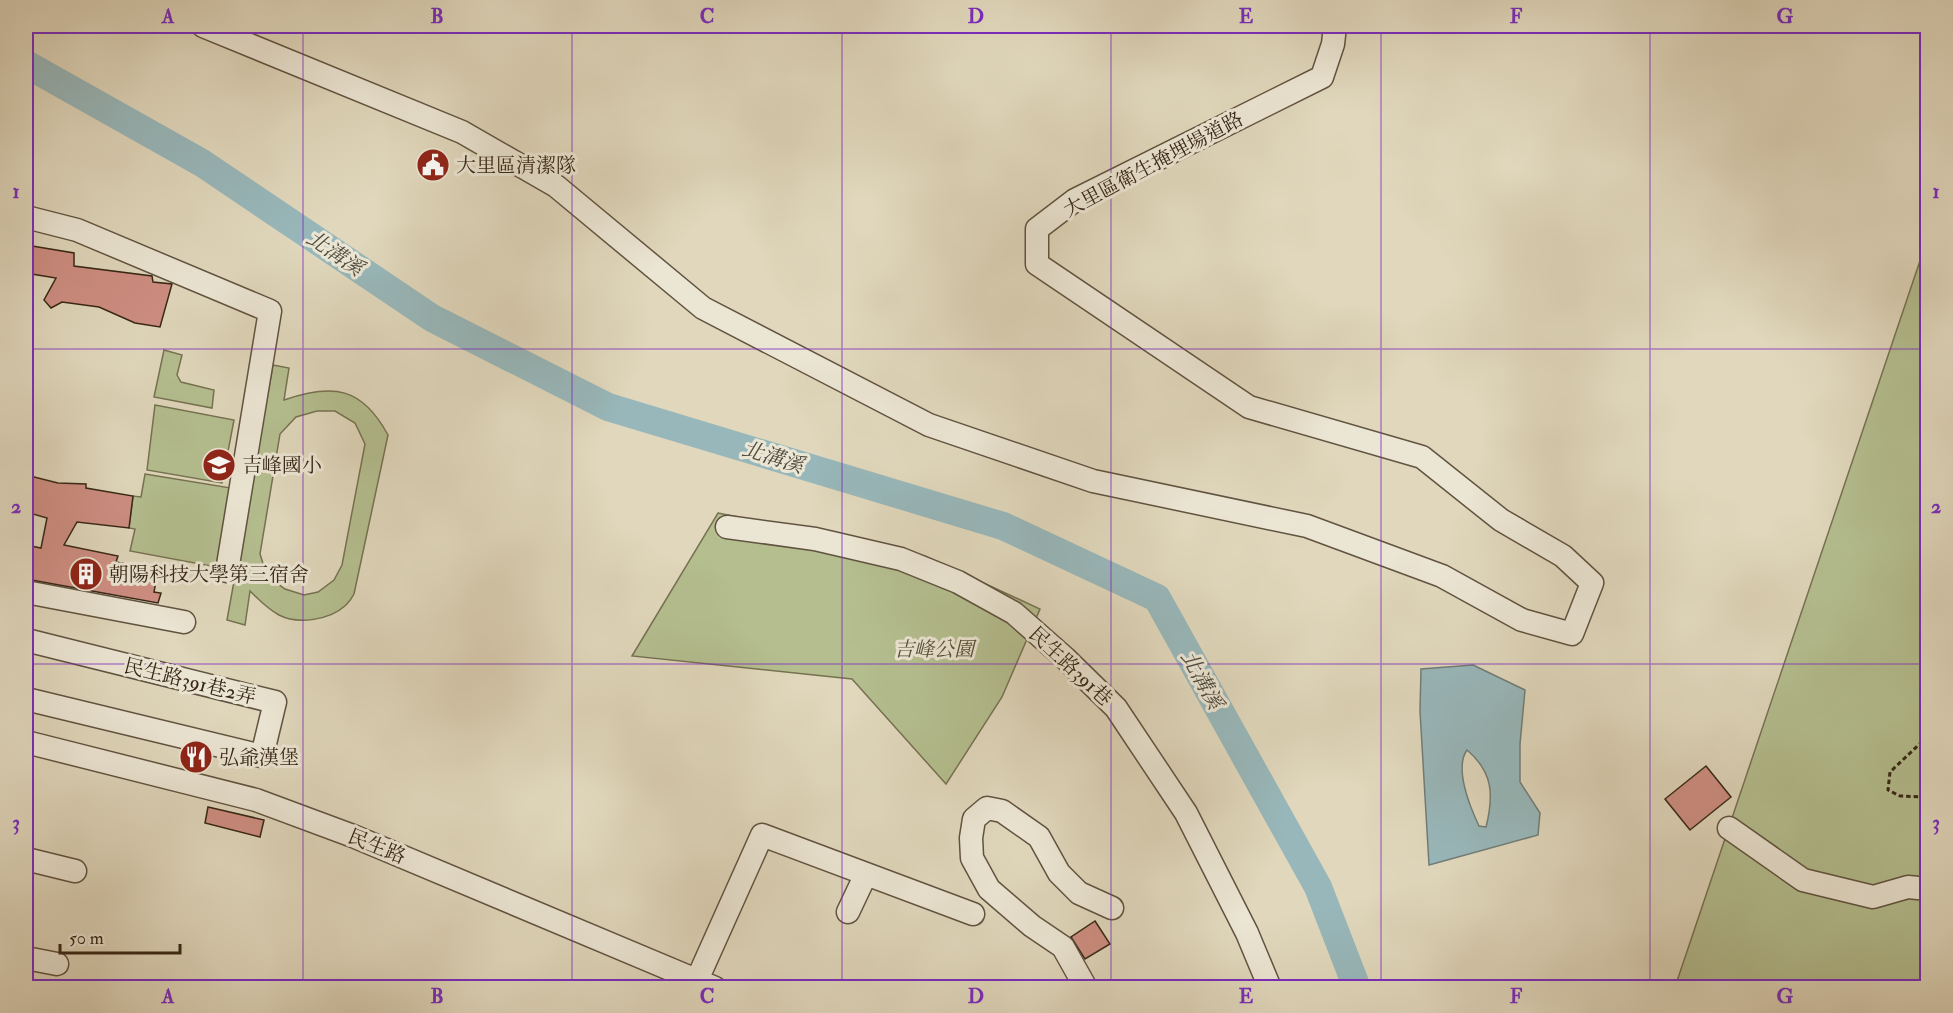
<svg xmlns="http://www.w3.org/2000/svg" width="1953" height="1013" viewBox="0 0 1953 1013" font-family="'IM FELL Double Pica','Noto Serif TC',serif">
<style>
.green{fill:#b4be8f;stroke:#767252;stroke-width:1.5;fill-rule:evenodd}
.water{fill:#98b7ba;stroke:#717d78;stroke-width:1.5;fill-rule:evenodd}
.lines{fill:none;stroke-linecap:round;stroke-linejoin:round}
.river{stroke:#98b7ba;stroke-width:28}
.building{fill:#ce8e82;stroke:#372716;stroke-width:1.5}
.minor-casing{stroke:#615340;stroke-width:25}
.path{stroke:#372716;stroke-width:3;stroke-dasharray:4.5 3;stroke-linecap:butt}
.minor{stroke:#ebe5d3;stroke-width:22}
.grid{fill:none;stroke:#7b2cbf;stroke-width:1.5;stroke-opacity:0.55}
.labels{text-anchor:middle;stroke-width:6;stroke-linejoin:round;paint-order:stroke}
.street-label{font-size:20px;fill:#372716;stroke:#ebe5d3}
.poi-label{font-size:20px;fill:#372716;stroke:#ebe5d3;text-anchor:start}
.park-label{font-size:20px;font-style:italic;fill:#564d34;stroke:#ebe5d3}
.water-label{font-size:21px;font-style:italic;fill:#4f4b3f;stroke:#ebe5d3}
.neatline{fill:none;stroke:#7b2cbf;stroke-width:2}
.grid-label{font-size:20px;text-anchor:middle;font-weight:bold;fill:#7b2cbf}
</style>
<rect width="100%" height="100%" fill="#e0d7bc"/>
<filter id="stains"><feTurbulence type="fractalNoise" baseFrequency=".00333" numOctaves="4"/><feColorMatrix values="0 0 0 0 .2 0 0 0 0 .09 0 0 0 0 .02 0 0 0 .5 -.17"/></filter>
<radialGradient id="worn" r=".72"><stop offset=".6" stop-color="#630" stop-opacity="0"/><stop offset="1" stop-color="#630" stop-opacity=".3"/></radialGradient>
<path class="green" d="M 1927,240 L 1927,987 L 1675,987 Z
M 164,350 L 182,355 L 177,375 L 181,382 L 214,390 L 212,408 L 154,397 Z
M 273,365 L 289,368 L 284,400 C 333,383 362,387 388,435 L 354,594 C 352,598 349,602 346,605 C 330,620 298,625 279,615 C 268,609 259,600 250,591 L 245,625 L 227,620 ZM 317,411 L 335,411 L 355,423 L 365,444 L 342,565 L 334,580 L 318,592 L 304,595 L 285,589 L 267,576 L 260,554 L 280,434 L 296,417 Z
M 155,405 L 234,420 L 222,483 L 147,470 Z
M 145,474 L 231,488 L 216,567 L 130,551 L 135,529 L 129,528 L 133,496 L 141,497 Z
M 718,513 L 925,556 L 1040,609 L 1002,697 L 946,784 L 852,679 L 632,656 Z"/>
<path class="water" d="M 1473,665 L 1525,690 L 1520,744 L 1520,782 L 1540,813 L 1538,835 L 1429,865 L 1420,711 L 1421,669 ZM 1467,750 C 1493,772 1494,795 1486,827 L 1479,826 C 1470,807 1454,768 1467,750 Z"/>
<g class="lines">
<path class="river" d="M 26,64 L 202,163 L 432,318 L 608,407 L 1003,526 L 1157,598 L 1318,887 L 1357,988"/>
</g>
<path class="building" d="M 26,245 L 74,253 L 74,266 L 152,276 L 153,282 L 172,284 L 160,327 L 135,323 L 99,307 L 62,302 L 51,308 L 44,300 L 56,278 L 26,273 Z
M 26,475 L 58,483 L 86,484 L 86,488 L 133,496 L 129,528 L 77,522 L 64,545 L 118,556 L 116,562 L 148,568 L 146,579 L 156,581 L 154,592 L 161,593 L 158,603 L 26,579 L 26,545 L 41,548 L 47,518 L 26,512 Z
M 1706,766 L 1731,797 L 1690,830 L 1665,799 Z
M 208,807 L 264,820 L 260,837 L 205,823 Z
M 1095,921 L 1110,944 L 1085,959 L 1071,937 Z"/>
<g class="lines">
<defs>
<path id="minor" d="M 203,26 L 462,132 L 556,186 L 703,308 L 929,425 L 1093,481 L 1307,526 L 1442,576 L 1522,620 L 1572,634 L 1592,583 L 1563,556 L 1501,520 L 1422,457 L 1249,407 L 1037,264 L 1037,229 L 1075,200 L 1322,77 L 1333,44 L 1335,26
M 26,217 L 77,230 L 270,311 L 227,571
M 727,527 L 815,539 L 901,559 L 958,582 L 1014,613 L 1065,658 L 1116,708 L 1186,813 L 1247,933 L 1270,988
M 26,592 L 184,622
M 26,640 L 275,702 L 262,756 L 26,699
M 26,742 L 256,800 L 353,836 L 715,988
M 1729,828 L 1803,880 L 1873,897 L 1908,887 L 1928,889
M 26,859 L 75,871
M 848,912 L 866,874
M 26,958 L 57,964
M 697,980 L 762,835 L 973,914
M 1086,988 L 1063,947 L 1032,926 L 989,889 L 972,858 L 971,838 L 974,819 L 987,808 L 1002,811 L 1039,837 L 1059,873 L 1079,893 L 1112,908"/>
</defs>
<use href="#minor" class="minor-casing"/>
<path class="path" d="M 1928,736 L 1890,772 L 1888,790 L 1900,796 L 1928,797"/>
<use href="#minor" class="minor"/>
</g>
<path class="grid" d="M 303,26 L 303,988M 572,26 L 572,988M 842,26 L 842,988M 1111,26 L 1111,988M 1381,26 L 1381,988M 1650,26 L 1650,988M 26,349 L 1928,349M 26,664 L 1928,664"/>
<defs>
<symbol id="civic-disc" viewBox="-11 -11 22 22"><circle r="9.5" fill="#8f2418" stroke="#ebe5d3"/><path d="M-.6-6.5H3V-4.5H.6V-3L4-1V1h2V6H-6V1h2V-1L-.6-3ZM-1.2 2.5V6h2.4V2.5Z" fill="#fff"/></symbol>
<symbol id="school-disc" viewBox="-11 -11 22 22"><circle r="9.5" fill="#8f2418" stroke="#ebe5d3"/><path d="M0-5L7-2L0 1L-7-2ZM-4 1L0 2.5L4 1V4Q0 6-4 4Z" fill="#fff"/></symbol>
<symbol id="building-disc" viewBox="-11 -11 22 22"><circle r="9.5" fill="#8f2418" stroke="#ebe5d3"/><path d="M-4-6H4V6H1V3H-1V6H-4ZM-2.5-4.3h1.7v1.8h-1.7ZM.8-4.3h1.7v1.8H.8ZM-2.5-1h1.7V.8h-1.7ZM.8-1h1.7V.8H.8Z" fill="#fff"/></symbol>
<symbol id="restaurant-disc" viewBox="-11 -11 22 22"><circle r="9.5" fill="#8f2418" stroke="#ebe5d3"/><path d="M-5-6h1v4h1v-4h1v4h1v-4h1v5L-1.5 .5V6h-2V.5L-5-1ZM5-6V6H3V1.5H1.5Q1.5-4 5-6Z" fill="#fff"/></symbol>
</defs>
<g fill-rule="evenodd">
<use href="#civic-disc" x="414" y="146" width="38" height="38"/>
<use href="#school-disc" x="200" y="446" width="38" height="38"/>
<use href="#building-disc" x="67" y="555" width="38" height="38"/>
<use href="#restaurant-disc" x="177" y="738" width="38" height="38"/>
</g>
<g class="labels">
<g class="street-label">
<text transform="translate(1153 164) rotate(-28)" y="7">大里區衛生掩埋場道路</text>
<text transform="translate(1071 666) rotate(43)" y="7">民生路391巷</text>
<text transform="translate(190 681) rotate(14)" y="7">民生路391巷2弄</text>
<text transform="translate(377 846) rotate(22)" y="7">民生路</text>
</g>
<g class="poi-label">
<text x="456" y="172">大里區清潔隊</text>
<text x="242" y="472">吉峰國小</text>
<text x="109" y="581">朝陽科技大學第三宿舍</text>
<text x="219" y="764">弘爺漢堡</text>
</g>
<g class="park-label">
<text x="934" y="656">吉峰公園</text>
</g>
<g class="water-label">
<text transform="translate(335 253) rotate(34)" y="7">北溝溪</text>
<text transform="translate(773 457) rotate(17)" y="7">北溝溪</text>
<text transform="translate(1202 680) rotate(61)" y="7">北溝溪</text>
</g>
</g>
<rect width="1953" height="1013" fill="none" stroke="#e0d7bc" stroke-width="66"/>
<path d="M60 944v9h120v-9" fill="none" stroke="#372716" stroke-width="3"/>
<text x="69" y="944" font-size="18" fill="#372716" stroke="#ebe5d3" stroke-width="4.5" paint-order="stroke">50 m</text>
<rect x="33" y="33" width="1887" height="947" class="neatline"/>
<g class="grid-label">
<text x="168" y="23">A</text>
<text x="437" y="23">B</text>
<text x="707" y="23">C</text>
<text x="976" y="23">D</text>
<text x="1246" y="23">E</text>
<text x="1516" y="23">F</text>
<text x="1785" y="23">G</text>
<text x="16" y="198">1</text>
<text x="1936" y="198">1</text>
<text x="16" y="513">2</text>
<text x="1936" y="513">2</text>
<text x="16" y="829">3</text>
<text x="1936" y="829">3</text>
<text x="168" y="1003">A</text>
<text x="437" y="1003">B</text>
<text x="707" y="1003">C</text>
<text x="976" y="1003">D</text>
<text x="1246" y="1003">E</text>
<text x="1516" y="1003">F</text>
<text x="1785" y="1003">G</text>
</g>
<rect width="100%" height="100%" filter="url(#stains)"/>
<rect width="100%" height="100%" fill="url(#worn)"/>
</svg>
